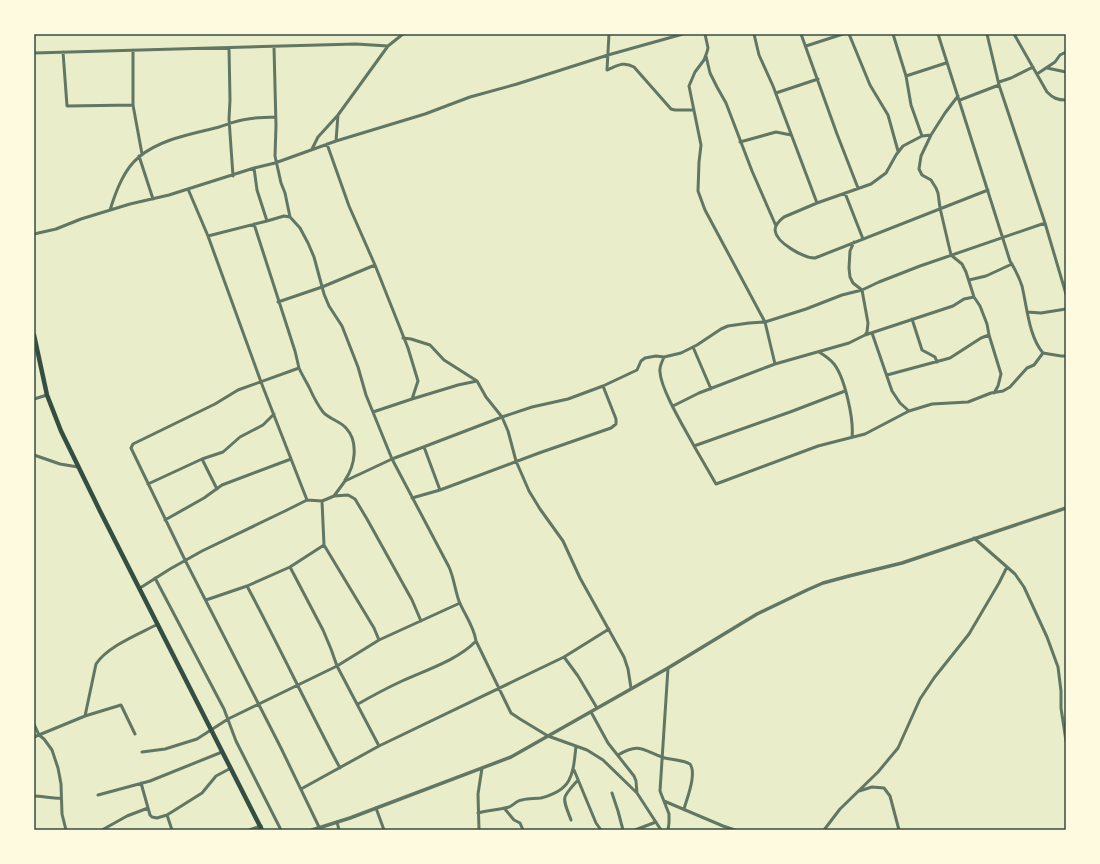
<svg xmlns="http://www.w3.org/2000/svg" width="1100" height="864" viewBox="0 0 1100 864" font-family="Montserrat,sans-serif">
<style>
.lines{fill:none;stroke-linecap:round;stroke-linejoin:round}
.minor{stroke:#617663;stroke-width:3}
.tertiary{stroke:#617663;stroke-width:3.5}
.primary{stroke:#344e41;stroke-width:4.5}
.neatline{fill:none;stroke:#344e41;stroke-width:1.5}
</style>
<rect width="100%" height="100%" fill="#e9edc9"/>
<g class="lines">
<path class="minor" d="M 609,34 L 607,70 C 617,66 623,61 634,67 L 671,109 L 675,110 L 693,110
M 705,34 L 708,48 L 707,52 L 704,60 L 695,72 L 689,86 L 701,145 L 699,162 L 698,191 L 705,210 L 765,322 L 775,364
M 754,34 L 759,55 L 773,86 L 817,203
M 801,34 L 837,134 L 858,188
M 849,34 L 870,85 L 888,115 L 898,151
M 893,34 L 906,76 L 946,63
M 938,34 L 1010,261 C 1015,269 1019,277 1022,286 C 1027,307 1029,337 1043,353 L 1061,356 L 1066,356
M 987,34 L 999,85 L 1045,223 L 1066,294
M 1014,34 L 1047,92 C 1053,98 1057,100 1066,100
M 806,46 L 843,34
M 274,47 L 276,126 L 275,156 L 281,183 L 285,193 L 290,217
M 229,48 L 230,100 L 229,119 L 233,176
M 133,50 L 133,105 L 142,154
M 63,52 L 67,106 L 133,105
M 34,53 L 356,44 L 388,46
M 706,56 L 710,73 L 717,87 L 726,103 L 752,171 L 776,226
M 1047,68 L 1066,72
M 1037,74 L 1055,62 L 1060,55 L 1066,52
M 906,76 L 911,105 L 922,136
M 999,82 L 1011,78 L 1033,67
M 776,93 L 818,79
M 958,96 L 945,113 L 931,135 L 921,156 L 919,169 L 922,175 L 931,180 L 936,188 L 938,193 L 940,208 L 951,255 L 962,264 L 966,272 L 974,297 L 980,306 L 987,324 L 989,335 L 1001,374 L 998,386 L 994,393
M 960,100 L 999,85
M 931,135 L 922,136 L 903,146 L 896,155 L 886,173 L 871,184 L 817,203 L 784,217 C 780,220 775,224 775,230 C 776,243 804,258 815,258 L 988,190
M 336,141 L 338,115
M 740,142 L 776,132 L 791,135
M 327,144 L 349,206 L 375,265 L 408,348 L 418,381 L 412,399 L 373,412
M 312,149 L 318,137 L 338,115 L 388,46 L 403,34
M 139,156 L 153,199
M 254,168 L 257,190 L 267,221 L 284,216 L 290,217 L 300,228 L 308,243 L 314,257 L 324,294 L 329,306 L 342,326 L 358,367 L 366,395 L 392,459 L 449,567 C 454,578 455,590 459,601 C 464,614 474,626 476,641 L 511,713 L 520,719 L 548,736 L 587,750 L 603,760 L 637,793
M 188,189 L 208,236
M 845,193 L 863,239
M 110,210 C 116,191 124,169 139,157 C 160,139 192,134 219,127 C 228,124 238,120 248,119 C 257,117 266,118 275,117
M 267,221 L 208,236 L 261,382 L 307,500
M 254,224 L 295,351 L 299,368 L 238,390 L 215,404 L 133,444 L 131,448 L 185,560 L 281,748 L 319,827
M 34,234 L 56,229 L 81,219 L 130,204 L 169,195 L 254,168 L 275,163 L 336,141 L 425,114 L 470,97 L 517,84 L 608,55 L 683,34
M 969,280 L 986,276 L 1012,264
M 278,302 L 322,287 L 375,265
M 1027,312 L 1041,313 L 1066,309
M 912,319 L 922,350 L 935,357 L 937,362
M 872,333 L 892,391 L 900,403 L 909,411
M 865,335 L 953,306 L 964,299 L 974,297
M 403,338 L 411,339 L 430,345 L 444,360 L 477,381
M 693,347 L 711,389
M 819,352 C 824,355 830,359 834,364 C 845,378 854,420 852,437
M 664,357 C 662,362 659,367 660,372 C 661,390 685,429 694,446
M 299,368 C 302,375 306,381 309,387 C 313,396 317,404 323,412 C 329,419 340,421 346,428 C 359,442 355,466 345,480
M 887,375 L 950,358 L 981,338 L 989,335
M 845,391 L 790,412 L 694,446 L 716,484 L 818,446 L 865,434 L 909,411 L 932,404 L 968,402 L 991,393 L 1003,391 L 1010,387 L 1027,368 L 1034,365 L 1043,353
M 34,399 L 47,395
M 412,399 L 458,385 L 477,381 L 486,397 L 502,417 L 508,431 L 516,461 L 529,491 L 540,509 L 563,541 L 580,578 L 624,657 L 628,669 L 631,688
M 673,406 L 699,393 L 775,364 L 849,343 L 865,335 L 867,332 L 868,323 L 862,290 L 853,283 L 850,277 L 849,268 L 850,251 L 854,242
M 424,447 L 440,490
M 34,455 L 60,464 L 78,467
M 202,459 L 217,489
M 148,484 L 202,459 L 223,452 L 240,437 L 263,425 L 274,414
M 334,496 L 348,495 L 355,499 L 367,519 L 412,600 L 421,621
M 412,498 L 440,490 L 539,453 L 611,428 L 616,424 L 616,419 L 603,386
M 165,520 L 204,498 L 222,485 L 291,459
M 974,538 L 1015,574 L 1024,587 L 1047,637 L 1058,667 L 1061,691 L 1061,708 L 1066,741
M 290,567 L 323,630 L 331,649 L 337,666 L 379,746 L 301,789
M 155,578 L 224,709 L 236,741 L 281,830
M 247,586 C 279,646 308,708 340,768
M 140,588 L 170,569 L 202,551 L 285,511 L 307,500 L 322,501 L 327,499 L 334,496 L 345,481 L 392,459 L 502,417 L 532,407 L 568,399 L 603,386 L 637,370 L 641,361 L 645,358 L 656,356 L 664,357 L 681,353 L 697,345 L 721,329 L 728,326 L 749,323 L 765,322 L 806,309 L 842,295 L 862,290 L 879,282 L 920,266 L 1045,223
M 206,600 L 247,586 L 290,567 L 324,545 L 322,501
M 379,640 L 460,603
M 564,657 L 578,676 L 597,708
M 668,668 L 660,791 L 669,814 L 669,823 L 668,830
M 358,704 C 372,696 387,688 402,681 C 426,670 458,660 476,641
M 591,712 L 608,743 L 634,776 L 636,781 L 637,793 L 661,830
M 85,716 L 121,705 L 135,734
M 34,724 L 39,735 L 44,739 L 52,750 L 58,768 L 61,784 L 62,814 L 66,830
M 34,737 L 85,716 L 96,664 C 108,646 139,634 158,624
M 379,746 L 564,657 L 609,629
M 142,752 L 165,749 L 197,739 L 228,719 L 337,666 L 379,640 L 374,628 L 324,545
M 618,755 C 641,741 644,752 665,758 C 674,760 683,760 690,764 C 697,774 687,798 684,809
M 574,770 L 596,823 L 601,830
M 141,783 L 150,815 L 152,817 L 157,818 L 167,815 L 202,793 L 216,776 L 231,768
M 859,791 L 872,787 L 884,788 L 890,796 L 899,830
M 612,793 L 618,811 L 623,830
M 98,795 L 150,781 L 222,752
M 34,796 C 43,796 51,799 61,798
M 664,801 L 723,826 L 735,830
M 376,808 L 384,830
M 504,808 L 514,820 L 520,823 L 523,830
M 478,813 C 488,810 499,810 509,807 C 514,805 517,800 522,800 C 529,798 535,799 541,798 C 573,790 573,774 576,746
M 167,815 L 172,830
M 571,820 C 562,796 561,799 578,780
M 337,822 L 339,830
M 102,830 L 127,816 L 148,808
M 479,830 L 478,794 L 482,768
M 635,830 L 656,822
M 824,830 L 840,809 L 878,772 L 898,748 L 920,699 L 934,678 L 969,634 L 999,583 L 1007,567"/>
<path class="tertiary" d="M 250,830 L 261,826
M 312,830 L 350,818 L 511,757 L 668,668 L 757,614 L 807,590 L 823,583 L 849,576 L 902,563 L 1066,508"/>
<path class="primary" d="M 34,335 L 47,395 L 61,431 L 100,511 L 262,830"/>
</g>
<rect width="1100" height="864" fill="none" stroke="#fefae0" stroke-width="70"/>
<rect x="35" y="35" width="1030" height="794" class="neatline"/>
</svg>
